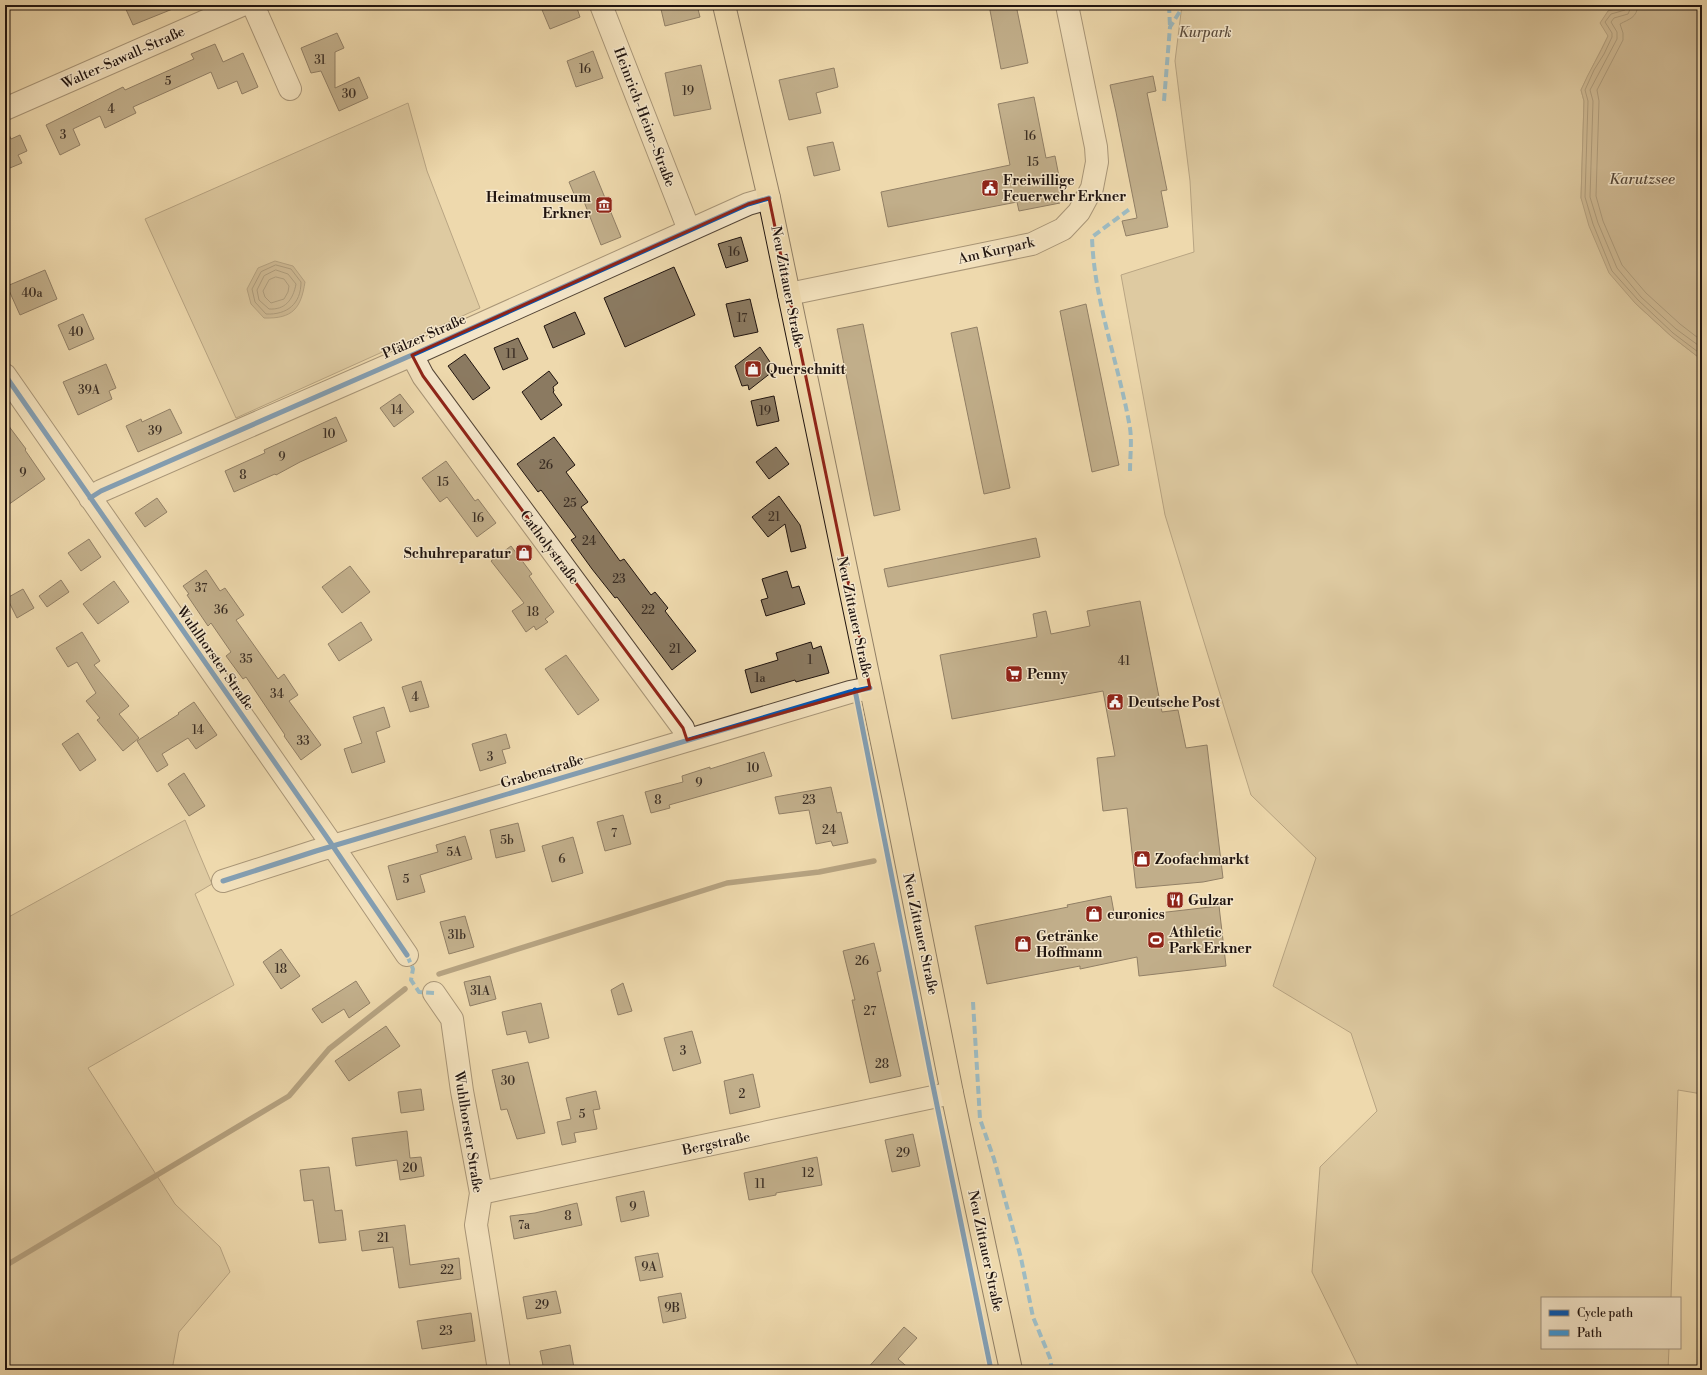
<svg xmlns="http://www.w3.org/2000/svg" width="1707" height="1375" viewBox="0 0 1707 1375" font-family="'Libre Bodoni',serif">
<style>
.green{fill:#cbb892;stroke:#766650}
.water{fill:#a89677;stroke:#72624d}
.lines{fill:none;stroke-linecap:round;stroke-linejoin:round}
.shore{stroke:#645543;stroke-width:1}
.stream{stroke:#72624d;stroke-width:5.5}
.building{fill:#8b7a61;stroke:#20140f}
.minor-casing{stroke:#544536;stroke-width:24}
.major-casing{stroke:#20140f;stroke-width:24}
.minor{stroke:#f4e6ca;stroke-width:22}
.major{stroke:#eed9ad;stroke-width:22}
.quiet{stroke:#3c9ade;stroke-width:4;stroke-dasharray:8 4;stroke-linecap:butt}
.cycleway-casing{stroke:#f4e6ca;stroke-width:8}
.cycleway{stroke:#0057b8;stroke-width:5}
.marked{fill:none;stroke:#8f2418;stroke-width:3;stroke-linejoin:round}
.labels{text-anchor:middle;stroke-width:3;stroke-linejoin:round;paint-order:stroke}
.number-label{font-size:12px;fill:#3b2e24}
.park-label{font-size:14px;font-style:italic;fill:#5c4d3d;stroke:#f4e6ca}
.street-label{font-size:14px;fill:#20140f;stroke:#f4e6ca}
.poi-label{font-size:14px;font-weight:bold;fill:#20140f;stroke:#f4e6ca;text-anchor:start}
.water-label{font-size:15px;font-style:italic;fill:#564839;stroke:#f4e6ca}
</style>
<rect width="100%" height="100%" fill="#eed9ad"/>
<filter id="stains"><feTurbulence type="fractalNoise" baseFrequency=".005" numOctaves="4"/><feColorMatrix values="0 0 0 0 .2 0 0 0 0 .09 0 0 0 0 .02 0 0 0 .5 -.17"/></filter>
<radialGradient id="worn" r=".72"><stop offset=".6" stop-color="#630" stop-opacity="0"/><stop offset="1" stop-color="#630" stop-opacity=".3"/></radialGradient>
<path class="green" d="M 1182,5 L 1629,5 L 1608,11 L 1608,36 L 1581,90 L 1584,101 L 1581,198 L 1635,303 L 1671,336 L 1702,360 L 1702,1094 L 1678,1090 L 1671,1298 L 1542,1298 L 1542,1348 L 1669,1348 L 1668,1370 L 1360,1370 L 1312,1272 L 1320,1167 L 1377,1111 L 1351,1033 L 1273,986 L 1316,858 L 1251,795 L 1165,515 L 1121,275 L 1194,252 L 1190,181 L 1175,61 Z
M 408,103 L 427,171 L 480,308 L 236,418 L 145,219 Z
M 185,820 L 212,884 L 195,894 L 234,985 L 88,1068 L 175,1204 L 220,1247 L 230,1272 L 179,1332 L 172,1370 L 5,1370 L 5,919 Z"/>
<path class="water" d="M 1629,5 L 1702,5 L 1702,360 L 1671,336 L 1635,303 L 1609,273 L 1589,226 L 1581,198 L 1584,101 L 1581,90 C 1589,71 1600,54 1608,36 L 1600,23 L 1608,11 Z
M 275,261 L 293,266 L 305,282 C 301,308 293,319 264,318 L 251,304 L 247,289 L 258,268 Z"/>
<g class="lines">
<path class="shore" d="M 1627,5 L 1625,10 L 1611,14 L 1605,22 L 1612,33 L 1612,37 L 1604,54 L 1594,70 L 1585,90 L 1588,101 L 1585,197 L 1593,224 L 1612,271 L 1638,300 L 1673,333 L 1702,355
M 1632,5 L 1628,14 L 1614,18 L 1611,22 L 1617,32 L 1617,39 L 1590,90 L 1593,101 L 1590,197 L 1598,223 L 1617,268 L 1641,297 L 1676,329 L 1702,348
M 1638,5 C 1637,18 1629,19 1620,24 L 1623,33 L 1623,40 L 1597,90 L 1599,101 L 1596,196 L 1603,221 L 1622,265 L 1646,293 L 1680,324 L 1702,341
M 276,265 L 291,269 L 301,282 C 301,304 287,315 266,314 L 255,302 L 252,289 L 261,272 Z
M 276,270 L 288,274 L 296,284 C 293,300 285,310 269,309 L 259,300 L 257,290 L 264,276 Z
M 276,277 L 284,279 L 289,286 L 288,292 L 284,299 L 271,303 L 265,297 L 263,291 L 269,280 Z"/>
<path class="stream" d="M 439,974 L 727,883 L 819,872 L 874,861
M 5,1266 L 289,1096 L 329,1049 L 405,989"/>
</g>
<path class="building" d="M 124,5 L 180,5 L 180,6 L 133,25 Z
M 540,5 L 576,5 L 580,17 L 550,29 Z
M 660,5 L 697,5 L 700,17 L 665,26 Z
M 989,5 L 1016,5 L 1028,63 L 1001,69 Z
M 337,33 L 344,48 L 335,52 L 335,88 L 359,77 L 368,98 L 339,111 L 321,71 L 311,73 L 301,48 Z
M 215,44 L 223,62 L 243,53 L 258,87 L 242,94 L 237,81 L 218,89 L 211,72 L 133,107 L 136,113 L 105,128 L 100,116 L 73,129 L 80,145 L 60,155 L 46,125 L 123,87 L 125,90 L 194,59 L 191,54 Z
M 593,51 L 603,78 L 576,87 L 567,61 Z
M 701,65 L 711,109 L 674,116 L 665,73 Z
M 834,68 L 838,87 L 816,93 L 821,113 L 789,120 L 779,80 Z
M 1153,76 L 1156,91 L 1147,93 L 1167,190 L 1161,191 L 1168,227 L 1126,236 L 1122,221 L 1137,218 L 1116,112 L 1110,85 Z
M 1034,97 L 1046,158 L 1055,156 L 1063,197 L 1058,197 L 1060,203 L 1019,211 L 1017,202 L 888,227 L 881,192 L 1010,165 L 998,104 Z
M 5,126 L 11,139 L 20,135 L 27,151 L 18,155 L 22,163 L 5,170 Z
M 833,142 L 840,170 L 814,176 L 807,147 Z
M 594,171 L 621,237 L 601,245 L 583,199 L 577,201 L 569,182 Z
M 741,237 L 748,261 L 726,268 L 718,244 Z
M 674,267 L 695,315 L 625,347 L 604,298 Z
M 45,270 L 57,299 L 20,315 L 7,286 Z
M 750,299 L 758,332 L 734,337 L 726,304 Z
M 1086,304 L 1119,465 L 1092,472 L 1060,311 Z
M 575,312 L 585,334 L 553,348 L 544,326 Z
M 83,314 L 94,339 L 69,350 L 58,325 Z
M 863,324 L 900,510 L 874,516 L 837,329 Z
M 977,327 L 1010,488 L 984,494 L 951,333 Z
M 518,338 L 528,359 L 503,370 L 494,348 Z
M 760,347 L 770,362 L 769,368 L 772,372 L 749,390 L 748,385 L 742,386 L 735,366 Z
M 465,354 L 490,388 L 473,400 L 448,366 Z
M 106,364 L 116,388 L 109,391 L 112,399 L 78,415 L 63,382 Z
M 549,371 L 558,383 L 553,387 L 554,391 L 553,392 L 562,405 L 541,420 L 522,392 Z
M 400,394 L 414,412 L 394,427 L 380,408 Z
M 774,396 L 779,421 L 757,426 L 751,401 Z
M 170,409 L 182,433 L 138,452 L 126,426 L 141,419 L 142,422 Z
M 336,417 L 347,441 L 300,462 L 276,475 L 275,474 L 234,492 L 225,471 L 265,453 L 264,450 Z
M 5,421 L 26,449 L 25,450 L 45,479 L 5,507 Z
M 554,437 L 575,465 L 566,472 L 588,502 L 581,507 L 620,561 L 624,559 L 651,595 L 655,592 L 668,608 L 665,611 L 696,651 L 672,670 L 617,597 L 615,598 L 592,569 L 571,540 L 576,537 L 541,490 L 538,492 L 517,464 Z
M 776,447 L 789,464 L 769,479 L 756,462 Z
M 446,461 L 475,501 L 478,499 L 496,523 L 477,537 L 447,497 L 440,502 L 422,478 Z
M 779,496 L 800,525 L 806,548 L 791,552 L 785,524 L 768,537 L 752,517 Z
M 157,498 L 167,512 L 145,527 L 135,513 Z
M 1036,538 L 1040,557 L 888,587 L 884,569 Z
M 89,539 L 101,557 L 81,571 L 68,553 Z
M 511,546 L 532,574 L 529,576 L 554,612 L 545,619 L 548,622 L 536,630 L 534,626 L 526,632 L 512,611 L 524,603 L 491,561 Z
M 350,566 L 370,592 L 342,613 L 322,587 Z
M 206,570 L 220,591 L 225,588 L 244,615 L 236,620 L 278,679 L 284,674 L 298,695 L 289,701 L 321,745 L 301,760 L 284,736 L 285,735 L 246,677 L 243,679 L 226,656 L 231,652 L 211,623 L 208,626 L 187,595 L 189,594 L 183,586 Z
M 787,571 L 792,588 L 799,586 L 805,604 L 766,616 L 761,600 L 768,598 L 762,579 Z
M 61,580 L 69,592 L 47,607 L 39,596 Z
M 114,581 L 129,602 L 98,624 L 83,604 Z
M 23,589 L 34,608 L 17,618 L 7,598 Z
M 1140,601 L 1162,712 L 1178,710 L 1186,748 L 1207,745 L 1223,878 L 1203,882 L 1136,888 L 1127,808 L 1103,811 L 1097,758 L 1115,756 L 1103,691 L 952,719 L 940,655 L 1037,637 L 1033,614 L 1046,611 L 1051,634 L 1090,626 L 1087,611 Z
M 361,622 L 372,640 L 339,661 L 328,644 Z
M 82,632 L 100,661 L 94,665 L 129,706 L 119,714 L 139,738 L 123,751 L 97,720 L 100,718 L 86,701 L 96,693 L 77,662 L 68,667 L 56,648 Z
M 811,642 L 813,649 L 821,646 L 829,673 L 796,682 L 795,680 L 751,693 L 745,670 L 778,660 L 776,653 Z
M 566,655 L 599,700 L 578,715 L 545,669 Z
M 421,681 L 429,707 L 410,712 L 402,687 Z
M 194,702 L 217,735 L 196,749 L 188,738 L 162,754 L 168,765 L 157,772 L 137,741 L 179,714 L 178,713 Z
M 384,707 L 390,727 L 376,732 L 385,762 L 352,773 L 344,749 L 362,743 L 353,717 Z
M 78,733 L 96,760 L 80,771 L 62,744 Z
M 506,734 L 510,748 L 502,750 L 506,763 L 480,771 L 472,744 Z
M 764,752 L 772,776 L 669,805 L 670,808 L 651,813 L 645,792 L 683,782 L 682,776 L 710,767 L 710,769 Z
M 184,773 L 205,806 L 189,816 L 168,784 Z
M 831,787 L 837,813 L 841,812 L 848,843 L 833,846 L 831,841 L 816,844 L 809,810 L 779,814 L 775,797 Z
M 623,815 L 631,844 L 605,851 L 597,822 Z
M 518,823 L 525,851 L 496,858 L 490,830 Z
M 465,836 L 472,859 L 420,875 L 425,892 L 397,900 L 388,866 L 438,852 L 436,845 Z
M 573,837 L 583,873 L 552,882 L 542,846 Z
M 1111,896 L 1115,918 L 1219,906 L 1226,966 L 1139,976 L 1137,957 L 1080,969 L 1080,966 L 987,984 L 975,926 L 1068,907 L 1067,905 Z
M 465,916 L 474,947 L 449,954 L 440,922 Z
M 874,943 L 881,971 L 877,972 L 901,1076 L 870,1083 L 852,1000 L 855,1000 L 843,951 Z
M 281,949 L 300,976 L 281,989 L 263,962 Z
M 490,976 L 496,999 L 470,1006 L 464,982 Z
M 356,981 L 370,1003 L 349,1018 L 344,1009 L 322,1023 L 312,1009 Z
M 623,983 L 632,1011 L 618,1015 L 611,990 Z
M 541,1003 L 549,1038 L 529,1043 L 526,1031 L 507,1035 L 502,1012 Z
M 386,1026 L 400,1046 L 349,1081 L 335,1061 Z
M 692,1031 L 701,1063 L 673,1071 L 664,1038 Z
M 528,1062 L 545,1133 L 517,1139 L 507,1109 L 501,1110 L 492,1070 Z
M 753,1074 L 760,1107 L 730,1114 L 724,1081 Z
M 421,1089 L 424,1110 L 401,1113 L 398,1092 Z
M 596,1091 L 600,1109 L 593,1110 L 597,1129 L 574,1133 L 576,1142 L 562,1145 L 557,1122 L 571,1119 L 566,1098 Z
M 407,1131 L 410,1158 L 421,1157 L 424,1176 L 400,1180 L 397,1160 L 356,1166 L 352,1138 Z
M 913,1134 L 920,1166 L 892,1172 L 885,1140 Z
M 817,1157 L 822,1185 L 776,1193 L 776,1195 L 749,1200 L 744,1173 Z
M 329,1167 L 335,1211 L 342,1210 L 346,1240 L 319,1243 L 313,1200 L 304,1201 L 300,1170 Z
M 644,1191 L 649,1216 L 621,1222 L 616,1197 Z
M 577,1203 L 582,1225 L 514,1239 L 510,1216 L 535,1213 Z
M 405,1225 L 410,1265 L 459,1258 L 461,1279 L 399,1288 L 393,1247 L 362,1251 L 359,1231 Z
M 658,1253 L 663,1277 L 640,1281 L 635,1257 Z
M 556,1291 L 561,1313 L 527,1319 L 523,1297 Z
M 681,1293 L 686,1318 L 663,1323 L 658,1297 Z
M 471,1313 L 475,1341 L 422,1349 L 417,1321 Z
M 904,1327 L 917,1338 L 898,1359 L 911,1370 L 866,1370 Z
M 570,1345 L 574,1368 L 565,1370 L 544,1370 L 540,1351 Z"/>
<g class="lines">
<defs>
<path id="minor" d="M 253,5 L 290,89
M 601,5 L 689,230
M 5,109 L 242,5
M 789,294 L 1032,244 L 1063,229 L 1079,212 L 1092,188 L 1097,162 L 1096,147 L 1067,5
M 412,355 L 423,376 L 683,728 L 687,740
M 5,375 L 326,836 L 407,955
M 90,498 L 101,491 L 412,355 L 748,204 L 769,198
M 223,881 L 316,851 L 850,692 L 870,688
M 434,993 L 452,1019 L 462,1091 L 481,1193 L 476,1225 L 499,1370
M 481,1193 L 952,1093"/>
<path id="major" d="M 724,5 L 769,198 L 894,800 L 952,1093 L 1011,1370"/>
</defs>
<use href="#minor" class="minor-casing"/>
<use href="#major" class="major-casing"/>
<use href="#minor" class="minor"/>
<use href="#major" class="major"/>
<path class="quiet" d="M 1169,5 L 1170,27
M 1164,101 L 1170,27 L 1184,5
M 1130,471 C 1130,457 1132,442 1130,428 C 1119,364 1094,302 1092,237 L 1131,208
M 407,955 L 413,969 L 411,980 L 419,992 L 434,993
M 973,1002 L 980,1119 L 994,1159 L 1021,1258 L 1033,1317 L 1050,1358 L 1052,1370"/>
<defs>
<path id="cycleway" d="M 5,375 L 326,836 L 407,955
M 90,498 L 101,491 L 412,355 L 748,204 L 769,198
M 855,690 L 930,1071 L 991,1370
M 223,881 L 316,851 L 850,692 L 870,688"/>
</defs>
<use href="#cycleway" class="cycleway-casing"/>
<use href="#cycleway" class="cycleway"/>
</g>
<path d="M0 0H1707V1375H0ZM 769,198 L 870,688 L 687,740 L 683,728 L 423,376 L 412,355 L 748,204 Z" fill="#eed9ad" fill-opacity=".55" fill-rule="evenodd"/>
<path class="marked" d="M 769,198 L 870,688 L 687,740 L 683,728 L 423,376 L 412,355 L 748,204 Z"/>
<defs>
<symbol id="civic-square" viewBox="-11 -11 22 22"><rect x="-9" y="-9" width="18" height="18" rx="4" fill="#8f2418" stroke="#f4e6ca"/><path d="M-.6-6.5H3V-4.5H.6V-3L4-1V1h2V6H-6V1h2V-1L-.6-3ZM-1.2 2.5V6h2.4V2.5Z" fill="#fff"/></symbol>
<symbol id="museum-square" viewBox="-11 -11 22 22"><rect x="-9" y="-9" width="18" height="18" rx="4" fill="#8f2418" stroke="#f4e6ca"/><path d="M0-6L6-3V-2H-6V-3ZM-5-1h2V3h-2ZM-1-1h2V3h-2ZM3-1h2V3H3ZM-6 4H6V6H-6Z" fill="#fff"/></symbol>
<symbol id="shop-square" viewBox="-11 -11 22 22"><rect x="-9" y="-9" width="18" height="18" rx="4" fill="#8f2418" stroke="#f4e6ca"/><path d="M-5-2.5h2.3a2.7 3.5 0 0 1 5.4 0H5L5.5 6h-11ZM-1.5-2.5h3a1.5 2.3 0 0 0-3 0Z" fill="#fff"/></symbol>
<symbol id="supermarket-square" viewBox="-11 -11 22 22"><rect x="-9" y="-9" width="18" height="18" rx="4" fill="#8f2418" stroke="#f4e6ca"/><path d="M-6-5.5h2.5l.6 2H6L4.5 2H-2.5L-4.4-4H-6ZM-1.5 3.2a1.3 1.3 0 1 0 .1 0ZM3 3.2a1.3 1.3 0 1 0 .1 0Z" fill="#fff"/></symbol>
<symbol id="restaurant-square" viewBox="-11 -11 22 22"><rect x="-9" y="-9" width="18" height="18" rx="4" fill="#8f2418" stroke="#f4e6ca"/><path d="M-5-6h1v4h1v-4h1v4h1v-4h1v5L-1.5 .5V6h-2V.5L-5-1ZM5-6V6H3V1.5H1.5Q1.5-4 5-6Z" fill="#fff"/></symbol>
<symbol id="stadium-square" viewBox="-11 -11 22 22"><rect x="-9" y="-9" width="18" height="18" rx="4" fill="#8f2418" stroke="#f4e6ca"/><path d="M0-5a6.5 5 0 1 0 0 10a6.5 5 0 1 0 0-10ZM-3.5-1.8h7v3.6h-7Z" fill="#fff"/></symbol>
</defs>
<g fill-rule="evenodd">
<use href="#civic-square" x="980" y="178" width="20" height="20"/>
<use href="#museum-square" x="594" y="195" width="20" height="20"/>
<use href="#shop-square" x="743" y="359" width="20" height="20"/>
<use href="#shop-square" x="514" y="543" width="20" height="20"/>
<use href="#supermarket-square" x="1004" y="664" width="20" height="20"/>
<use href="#civic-square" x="1105" y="692" width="20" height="20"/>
<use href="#shop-square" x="1132" y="849" width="20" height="20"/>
<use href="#restaurant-square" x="1165" y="890" width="20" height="20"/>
<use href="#shop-square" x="1084" y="904" width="20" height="20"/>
<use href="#stadium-square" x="1146" y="930" width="20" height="20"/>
<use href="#shop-square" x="1013" y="934" width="20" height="20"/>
</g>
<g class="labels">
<g class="number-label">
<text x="320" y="64">31</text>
<text x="585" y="73">16</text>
<text x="168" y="85">5</text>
<text x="688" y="95">19</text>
<text x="349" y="98">30</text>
<text x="111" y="113">4</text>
<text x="63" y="139">3</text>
<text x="1030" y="140">16</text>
<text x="1033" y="166">15</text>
<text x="734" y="256">16</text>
<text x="32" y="297">40a</text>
<text x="742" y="322">17</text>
<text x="76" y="336">40</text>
<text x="511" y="358">11</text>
<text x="89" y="394">39A</text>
<text x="397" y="414">14</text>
<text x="765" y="415">19</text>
<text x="155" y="435">39</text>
<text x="329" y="438">10</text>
<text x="282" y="461">9</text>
<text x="546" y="469">26</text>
<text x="23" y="477">9</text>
<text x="243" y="479">8</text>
<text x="443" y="486">15</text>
<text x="570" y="507">25</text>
<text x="774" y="521">21</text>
<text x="478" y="522">16</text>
<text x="589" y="545">24</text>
<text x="619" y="583">23</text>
<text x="201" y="592">37</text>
<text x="221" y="614">36</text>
<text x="648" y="614">22</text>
<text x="533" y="616">18</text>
<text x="675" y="653">21</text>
<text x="246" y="663">35</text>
<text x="810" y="664">1</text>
<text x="1124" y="665">41</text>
<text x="760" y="682">1a</text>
<text x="277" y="698">34</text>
<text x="415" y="701">4</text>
<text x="198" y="734">14</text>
<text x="303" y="745">33</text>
<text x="490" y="761">3</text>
<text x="753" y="772">10</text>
<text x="699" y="787">9</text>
<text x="658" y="804">8</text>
<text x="809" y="804">23</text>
<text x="829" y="834">24</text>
<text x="614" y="837">7</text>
<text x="507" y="844">5b</text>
<text x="454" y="856">5A</text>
<text x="562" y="863">6</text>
<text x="406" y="883">5</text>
<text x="457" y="939">31b</text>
<text x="862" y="965">26</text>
<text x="281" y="973">18</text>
<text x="480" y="995">31A</text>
<text x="870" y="1015">27</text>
<text x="683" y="1055">3</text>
<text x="882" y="1068">28</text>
<text x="508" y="1085">30</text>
<text x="742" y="1098">2</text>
<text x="582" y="1118">5</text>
<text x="903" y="1157">29</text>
<text x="410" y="1172">20</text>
<text x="808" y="1177">12</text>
<text x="760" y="1188">11</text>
<text x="633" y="1211">9</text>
<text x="568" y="1220">8</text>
<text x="524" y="1229">7a</text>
<text x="383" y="1242">21</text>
<text x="649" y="1271">9A</text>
<text x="447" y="1274">22</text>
<text x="542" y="1309">29</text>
<text x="672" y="1312">9B</text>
<text x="446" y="1335">23</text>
</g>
<g class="park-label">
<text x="1205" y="37">Kurpark</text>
</g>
<g class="street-label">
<text transform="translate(123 57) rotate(-24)" y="5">Walter-Sawall-Straße</text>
<text transform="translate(645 117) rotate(69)" y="5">Heinrich-Heine-Straße</text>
<text transform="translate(996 250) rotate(-13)" y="5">Am Kurpark</text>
<text transform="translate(788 287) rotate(79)" y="5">Neu Zittauer Straße</text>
<text transform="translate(424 336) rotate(-24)" y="5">Pfälzer Straße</text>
<text transform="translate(550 547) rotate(53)" y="5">Catholystraße</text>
<text transform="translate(855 617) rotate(78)" y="5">Neu Zittauer Straße</text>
<text transform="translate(216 658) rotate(55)" y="5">Wuhlhorster Straße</text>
<text transform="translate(542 771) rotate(-17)" y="5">Grabenstraße</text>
<text transform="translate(921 934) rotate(78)" y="5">Neu Zittauer Straße</text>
<text transform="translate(469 1132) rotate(81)" y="5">Wuhlhorster Straße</text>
<text transform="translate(716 1143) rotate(-12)" y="5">Bergstraße</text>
<text transform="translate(986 1251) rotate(78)" y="5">Neu Zittauer Straße</text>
</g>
<g class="poi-label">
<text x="1003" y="185">Freiwillige<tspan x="1003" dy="16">Feuerwehr Erkner</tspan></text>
<text x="591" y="202" text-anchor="end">Heimatmuseum<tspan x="591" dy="16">Erkner</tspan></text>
<text x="766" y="374">Querschnitt</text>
<text x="511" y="558" text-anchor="end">Schuhreparatur</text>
<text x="1027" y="679">Penny</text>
<text x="1128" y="707">Deutsche Post</text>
<text x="1155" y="864">Zoofachmarkt</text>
<text x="1188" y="905">Gulzar</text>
<text x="1107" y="919">euronics</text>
<text x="1169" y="937">Athletic<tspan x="1169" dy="16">Park Erkner</tspan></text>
<text x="1036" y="941">Getränke<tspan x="1036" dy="16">Hoffmann</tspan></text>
</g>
<g class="water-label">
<text x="1642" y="184">Karutzsee</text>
</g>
</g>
<rect width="1707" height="1375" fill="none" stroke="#eed9ad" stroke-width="20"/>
<rect x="6" y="6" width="1695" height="1363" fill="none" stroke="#20140f" stroke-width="2"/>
<rect x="10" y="10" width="1687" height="1355" fill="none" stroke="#20140f"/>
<rect x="1541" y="1297" width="140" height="52" fill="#f4e6ca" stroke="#9f927f"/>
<rect x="1549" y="1310" width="20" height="6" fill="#0057b8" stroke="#9f927f"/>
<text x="1577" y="1317" font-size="12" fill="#20140f">Cycle path</text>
<rect x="1549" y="1330" width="20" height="6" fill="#3c9ade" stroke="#9f927f"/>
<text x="1577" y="1337" font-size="12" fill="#20140f">Path</text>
<rect width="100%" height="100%" filter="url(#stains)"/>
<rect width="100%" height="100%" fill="url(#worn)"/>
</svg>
